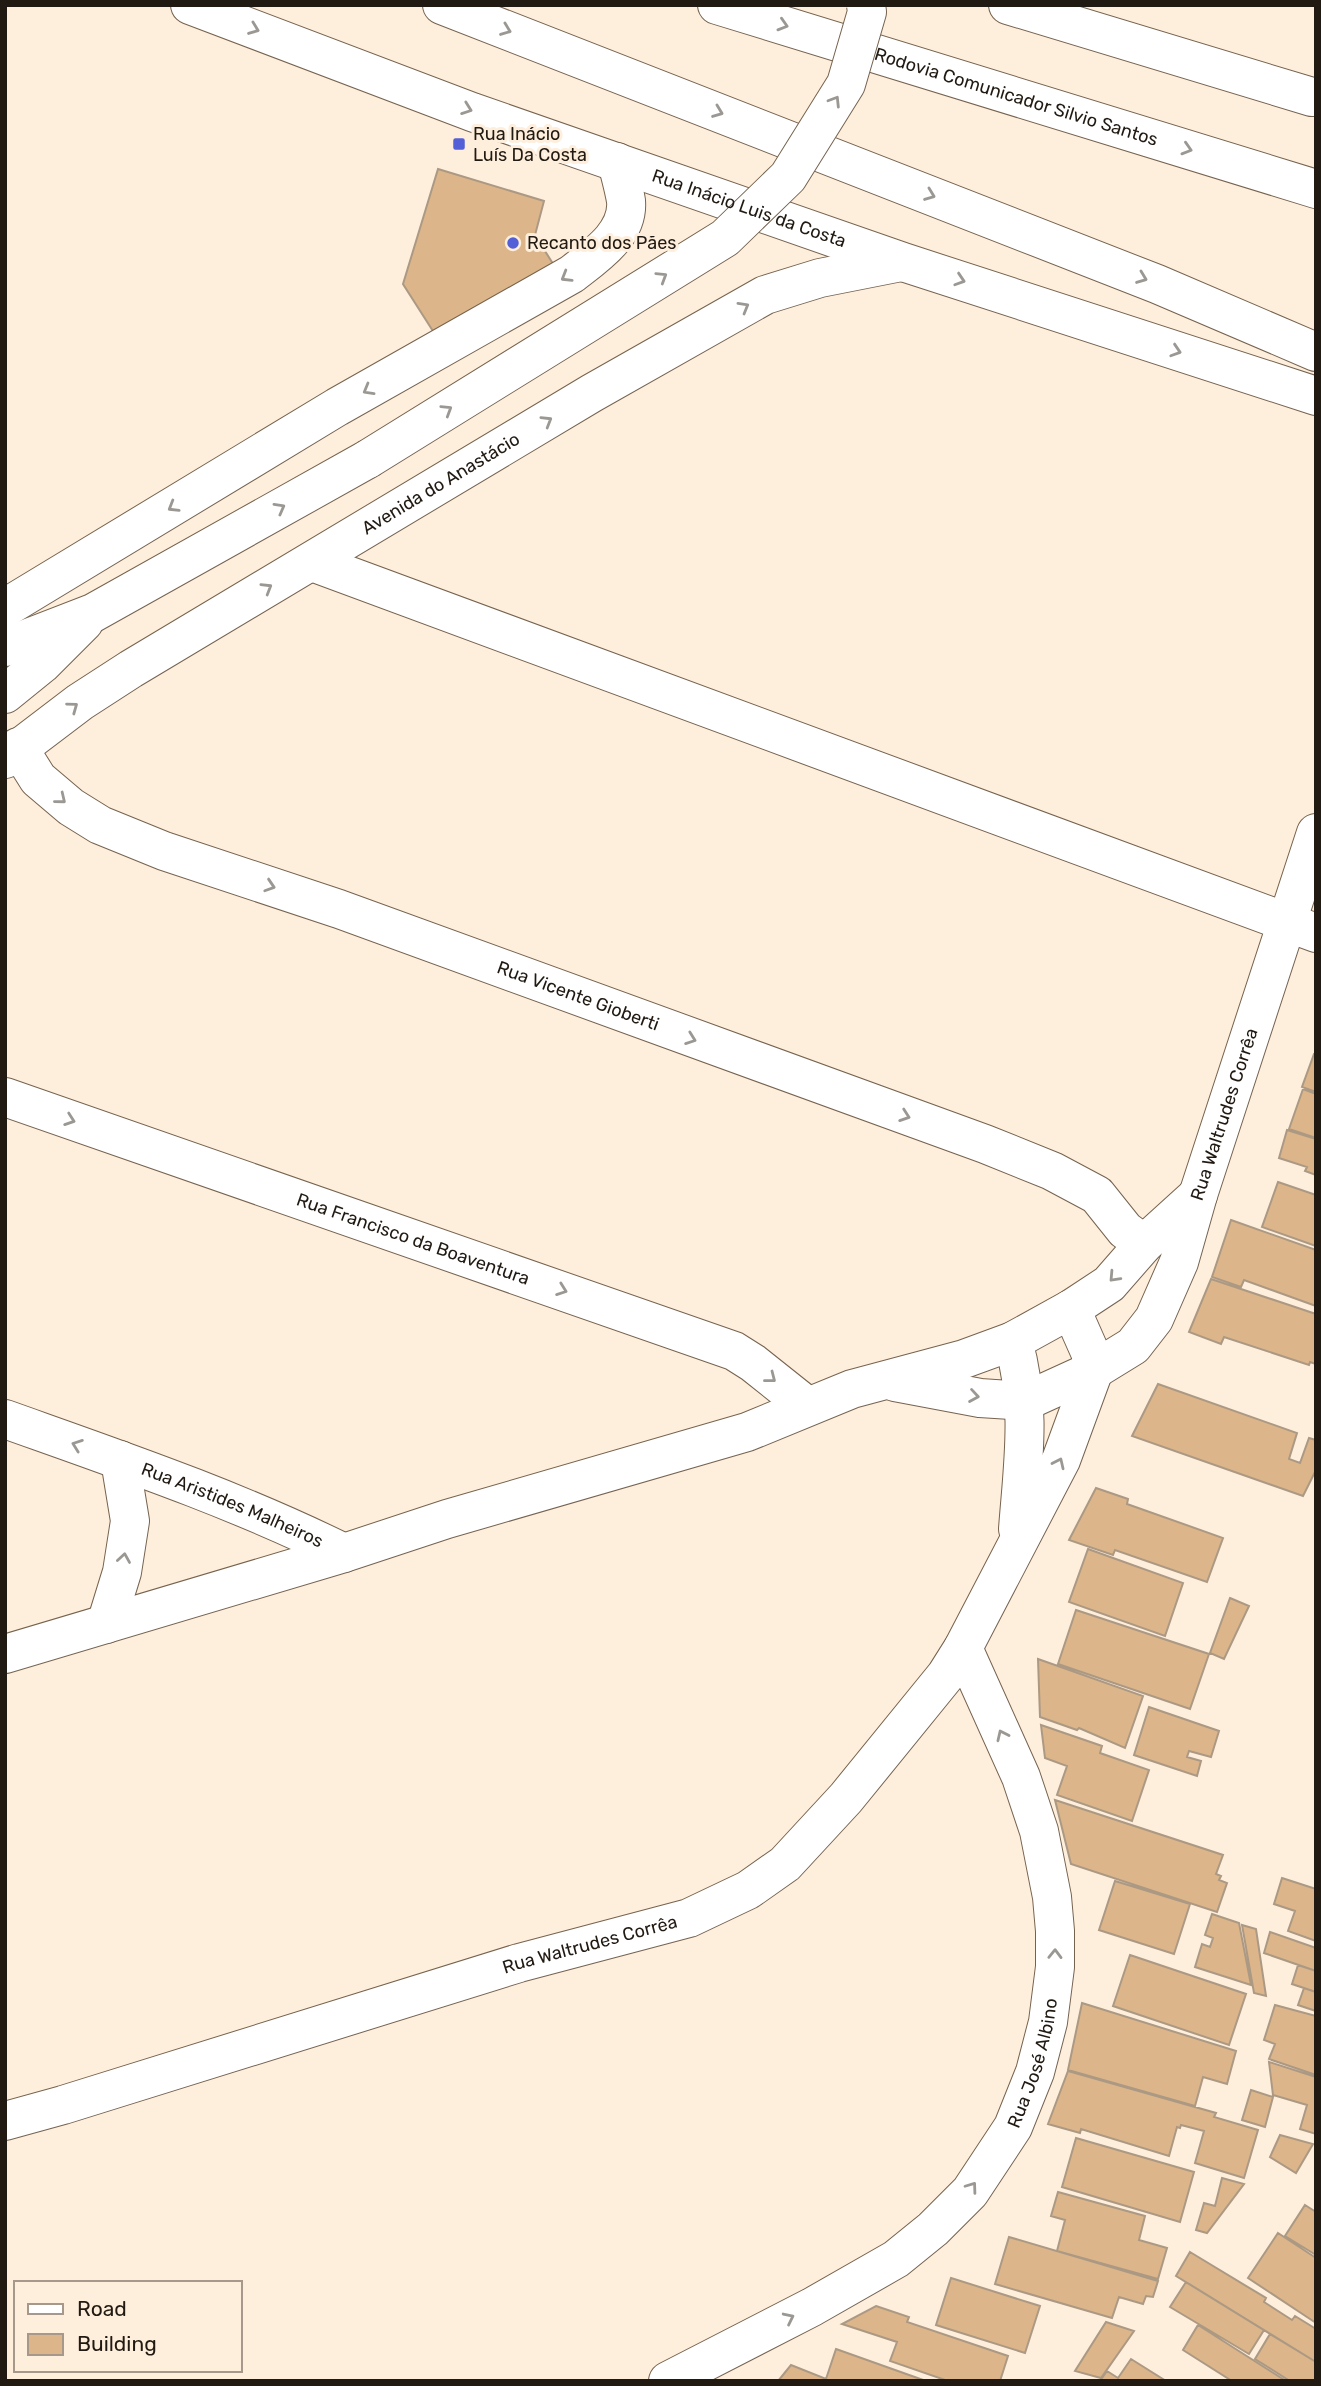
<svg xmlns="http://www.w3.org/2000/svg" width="1321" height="2386" viewBox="0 0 1321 2386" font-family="Rubik,sans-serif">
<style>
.building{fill:#dcb68a;stroke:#ac9984;stroke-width:2}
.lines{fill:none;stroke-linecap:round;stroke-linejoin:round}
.street-casing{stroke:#75634f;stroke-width:40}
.secondary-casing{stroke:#75634f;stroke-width:40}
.highway-casing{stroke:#75634f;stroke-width:40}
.street{stroke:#fff;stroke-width:38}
.secondary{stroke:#fff;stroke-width:38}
.highway{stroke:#fff;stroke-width:38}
.secondary-bridge-casing{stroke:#75634f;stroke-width:40;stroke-linecap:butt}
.secondary-bridge{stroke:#fff;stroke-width:38}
.oneway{stroke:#9b9894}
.poi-dot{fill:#535fd6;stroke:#feeedc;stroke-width:2.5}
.labels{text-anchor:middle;stroke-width:6;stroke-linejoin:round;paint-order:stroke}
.street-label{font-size:18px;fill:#211a12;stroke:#feeedc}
.poi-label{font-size:18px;fill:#211a12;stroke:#feeedc;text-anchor:start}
</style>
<rect width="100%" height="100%" fill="#feeedc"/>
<path class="building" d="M 438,169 L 544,201 L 535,235 L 555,267 L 438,339 L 403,284 Z
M 1314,1054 L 1316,1054 L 1316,1092 L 1302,1087 Z
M 1303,1089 L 1316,1094 L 1316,1138 L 1289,1129 Z
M 1287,1130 L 1316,1139 L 1316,1175 L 1305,1171 L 1307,1167 L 1279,1158 Z
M 1278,1182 L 1316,1195 L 1316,1246 L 1262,1227 Z
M 1231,1220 L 1316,1250 L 1316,1306 L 1244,1280 L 1241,1287 L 1212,1277 Z
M 1211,1279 L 1316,1314 L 1316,1364 L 1310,1362 L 1309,1365 L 1224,1337 L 1221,1344 L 1189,1332 Z
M 1158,1384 L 1297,1433 L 1289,1459 L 1300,1463 L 1309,1438 L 1316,1440 L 1316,1470 L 1303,1496 L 1132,1436 Z
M 1096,1488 L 1128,1499 L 1127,1504 L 1223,1538 L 1207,1582 L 1115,1550 L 1113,1555 L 1069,1540 Z
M 1088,1549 L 1183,1583 L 1165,1636 L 1069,1602 Z
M 1230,1598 L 1249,1606 L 1224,1659 L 1210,1653 Z
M 1076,1610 L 1209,1654 L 1190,1709 L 1058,1664 Z
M 1038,1659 L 1143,1696 L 1125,1748 L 1079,1728 L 1077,1730 L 1040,1717 Z
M 1149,1707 L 1219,1731 L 1211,1757 L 1189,1751 L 1187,1757 L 1201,1761 L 1197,1776 L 1134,1755 Z
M 1041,1725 L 1102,1746 L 1100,1753 L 1149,1770 L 1132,1821 L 1057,1795 L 1067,1766 L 1045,1758 Z
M 1055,1800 L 1223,1855 L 1216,1874 L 1221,1876 L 1219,1880 L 1227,1883 L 1217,1912 L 1071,1864 Z
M 1282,1878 L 1316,1889 L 1316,1941 L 1288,1931 L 1295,1911 L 1274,1904 Z
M 1115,1881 L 1190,1904 L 1174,1954 L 1099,1930 Z
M 1212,1914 L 1239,1923 L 1251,1985 L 1195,1967 L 1202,1944 L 1210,1947 L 1213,1938 L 1205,1935 Z
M 1242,1925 L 1256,1929 L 1266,1996 L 1254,1993 Z
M 1270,1932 L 1316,1948 L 1316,1971 L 1264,1953 Z
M 1130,1955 L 1246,1994 L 1229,2045 L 1113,2006 Z
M 1298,1965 L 1316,1971 L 1316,1992 L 1292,1984 Z
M 1304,1988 L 1316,1992 L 1316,2011 L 1298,2005 Z
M 1082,2003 L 1236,2051 L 1227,2084 L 1203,2077 L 1195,2106 L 1068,2070 Z
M 1275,2005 L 1316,2016 L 1316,2075 L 1269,2059 L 1275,2044 L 1264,2040 Z
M 1269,2062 L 1316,2077 L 1316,2134 L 1300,2129 L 1307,2105 L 1273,2095 Z
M 1068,2071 L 1216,2113 L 1214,2117 L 1258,2130 L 1244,2178 L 1195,2163 L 1204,2131 L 1181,2125 L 1180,2128 L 1177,2127 L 1169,2156 L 1081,2129 L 1080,2133 L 1048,2124 Z
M 1251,2090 L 1273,2097 L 1265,2127 L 1242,2120 Z
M 1280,2135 L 1313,2144 L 1296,2173 L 1270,2157 Z
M 1076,2138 L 1194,2172 L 1180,2222 L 1062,2187 Z
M 1222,2178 L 1244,2184 L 1207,2233 L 1196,2230 L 1204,2203 L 1215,2206 Z
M 1058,2192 L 1145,2216 L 1139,2240 L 1167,2248 L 1158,2279 L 1057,2251 L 1065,2220 L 1051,2216 Z
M 1305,2205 L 1316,2212 L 1316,2255 L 1285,2236 Z
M 1278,2233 L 1316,2258 L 1316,2323 L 1248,2278 Z
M 1009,2237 L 1158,2281 L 1153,2297 L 1146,2296 L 1143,2304 L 1119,2297 L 1112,2318 L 995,2284 Z
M 1190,2252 L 1266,2298 L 1264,2302 L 1292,2320 L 1295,2316 L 1316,2329 L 1316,2362 L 1176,2276 Z
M 951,2278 L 1040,2306 L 1025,2353 L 936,2325 Z
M 1186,2282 L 1264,2330 L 1249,2354 L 1170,2307 Z
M 876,2306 L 909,2317 L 907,2322 L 1008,2356 L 1000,2381 L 948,2381 L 890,2361 L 897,2342 L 842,2324 Z
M 1106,2322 L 1134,2331 L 1101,2378 L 1075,2371 Z
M 1198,2325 L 1286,2381 L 1232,2381 L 1183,2350 Z
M 1270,2334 L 1316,2362 L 1316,2381 L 1290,2381 L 1255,2359 Z
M 836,2349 L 926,2381 L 778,2381 L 791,2365 L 826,2379 Z
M 1131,2359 L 1166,2381 L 1100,2381 L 1107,2371 L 1118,2378 Z"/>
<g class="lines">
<defs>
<g id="street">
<path d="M 312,562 L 1316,933"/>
<path d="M 5,608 L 337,407 L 572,274 C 595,256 629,234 626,201 C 624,188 620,175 617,162"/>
<path id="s1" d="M 18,747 L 38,779 L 71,807 L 100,825 L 164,851 L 339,909 L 985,1144 L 1052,1171 L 1097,1195 L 1125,1230 L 1144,1244"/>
<path id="s2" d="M 5,1097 L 734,1351 L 753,1363 L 807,1406"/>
<path d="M 1013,1341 C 1032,1406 1023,1463 1018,1529"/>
<path id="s3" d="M 895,1382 L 980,1398 L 1026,1401 L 1094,1370 L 1133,1346 L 1154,1319 L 1179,1262 L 1198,1195 L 1316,833"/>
<path id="s4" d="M 5,1419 C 120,1460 235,1499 344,1553"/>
<path d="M 106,1624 L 122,1572 L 130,1521 L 120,1460"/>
<path d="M 5,1654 L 344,1553 L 447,1519 L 747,1432 L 852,1389 L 964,1359 L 1013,1341 L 1071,1309 L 1109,1284 L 1144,1244 L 1198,1195"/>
<path id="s5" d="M 5,2121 L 63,2105 L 519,1963 L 689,1918 L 748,1890 L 785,1864 L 846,1798 L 946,1675 L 963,1648 L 1061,1460 L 1094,1370 L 1090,1352 L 1071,1309"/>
<path id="s6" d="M 668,2381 L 812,2307 L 896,2259 L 933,2229 L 970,2192 L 1013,2127 L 1035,2072 L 1048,2022 L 1055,1967 L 1055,1931 L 1052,1897 L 1039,1831 L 1021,1777 L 963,1648"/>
</g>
<g id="secondary">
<path id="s7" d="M 190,5 L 472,112 L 903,262 L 1316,396"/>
<path d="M 5,647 L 93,613 L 368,459"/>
<path d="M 5,694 L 42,664 L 84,622"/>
<path id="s8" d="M 5,759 L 80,702 L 131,669 L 592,393 L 765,295 L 820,278 L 901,262"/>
</g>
<g id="highway">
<path d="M 442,5 L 1157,284 L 1316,352"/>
<path id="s9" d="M 717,5 L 1316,189"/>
<path d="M 1008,5 L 1312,97"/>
</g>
</defs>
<use href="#street" class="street-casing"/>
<use href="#secondary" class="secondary-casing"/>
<use href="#highway" class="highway-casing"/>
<use href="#street" class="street"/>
<use href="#secondary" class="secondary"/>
<use href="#highway" class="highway"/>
<defs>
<path id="secondary-bridge" d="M 368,459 L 725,238 L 788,177 L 846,84 L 867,12 L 866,5"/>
</defs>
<use href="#secondary-bridge" class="secondary-bridge-casing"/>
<use href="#secondary-bridge" class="secondary-bridge"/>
</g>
<defs><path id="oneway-chevron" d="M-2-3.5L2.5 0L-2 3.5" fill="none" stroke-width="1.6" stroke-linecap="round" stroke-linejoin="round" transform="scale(1.75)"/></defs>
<g class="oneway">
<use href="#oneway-chevron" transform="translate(783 25) rotate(17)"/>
<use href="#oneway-chevron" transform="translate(254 29) rotate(21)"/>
<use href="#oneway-chevron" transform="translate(506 30) rotate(21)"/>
<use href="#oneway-chevron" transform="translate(835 101) rotate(-58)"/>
<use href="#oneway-chevron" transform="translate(467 109) rotate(20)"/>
<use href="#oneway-chevron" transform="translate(718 112) rotate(21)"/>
<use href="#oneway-chevron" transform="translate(1187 149) rotate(17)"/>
<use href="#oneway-chevron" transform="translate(930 195) rotate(21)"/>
<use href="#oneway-chevron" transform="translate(566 277) rotate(149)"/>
<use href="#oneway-chevron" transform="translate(662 277) rotate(-32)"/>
<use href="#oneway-chevron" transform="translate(1142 278) rotate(21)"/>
<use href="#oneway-chevron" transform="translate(960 280) rotate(18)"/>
<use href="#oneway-chevron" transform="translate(744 307) rotate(-30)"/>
<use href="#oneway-chevron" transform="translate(1176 351) rotate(18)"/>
<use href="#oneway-chevron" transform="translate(368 390) rotate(150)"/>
<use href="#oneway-chevron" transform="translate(447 410) rotate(-32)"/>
<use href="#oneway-chevron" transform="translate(547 421) rotate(-31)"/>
<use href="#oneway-chevron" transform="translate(173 507) rotate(149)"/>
<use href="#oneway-chevron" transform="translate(280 508) rotate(-29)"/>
<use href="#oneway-chevron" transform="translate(267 588) rotate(-31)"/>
<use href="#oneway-chevron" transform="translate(73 707) rotate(-36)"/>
<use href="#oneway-chevron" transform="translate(61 799) rotate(39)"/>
<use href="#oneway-chevron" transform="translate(270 886) rotate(18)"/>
<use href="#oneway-chevron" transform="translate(691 1039) rotate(20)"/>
<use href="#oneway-chevron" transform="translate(905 1116) rotate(19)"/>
<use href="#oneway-chevron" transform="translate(70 1120) rotate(19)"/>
<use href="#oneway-chevron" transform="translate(1114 1277) rotate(133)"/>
<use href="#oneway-chevron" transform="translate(562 1290) rotate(20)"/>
<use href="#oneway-chevron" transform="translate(771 1378) rotate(38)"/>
<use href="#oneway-chevron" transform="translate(974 1396) rotate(9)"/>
<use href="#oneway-chevron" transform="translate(77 1445) rotate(-160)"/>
<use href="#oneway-chevron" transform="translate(1059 1463) rotate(-65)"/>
<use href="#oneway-chevron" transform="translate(124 1558) rotate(-81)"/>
<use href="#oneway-chevron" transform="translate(1002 1735) rotate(-115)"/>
<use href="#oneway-chevron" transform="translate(1055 1954) rotate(-89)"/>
<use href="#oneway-chevron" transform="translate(972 2187) rotate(-54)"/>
<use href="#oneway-chevron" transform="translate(789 2318) rotate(-26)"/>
</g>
<g class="poi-dot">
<rect x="452" y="137" width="14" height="14" rx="3.5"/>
<circle cx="513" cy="243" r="7"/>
</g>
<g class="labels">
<g class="street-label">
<text dy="6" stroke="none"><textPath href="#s9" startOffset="313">Rodovia Comunicador Silvio Santos</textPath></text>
<text dy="6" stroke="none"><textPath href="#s7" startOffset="595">Rua Inácio Luis da Costa</textPath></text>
<text dy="6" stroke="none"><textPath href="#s8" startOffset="516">Avenida do Anastácio</textPath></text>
<text dy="6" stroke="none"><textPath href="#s1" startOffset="623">Rua Vicente Gioberti</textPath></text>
<text dy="6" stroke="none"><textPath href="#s3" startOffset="504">Rua Waltrudes Corrêa</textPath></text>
<text dy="6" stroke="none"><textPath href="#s2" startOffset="432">Rua Francisco da Boaventura</textPath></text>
<text dy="6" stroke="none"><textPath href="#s4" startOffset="243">Rua Aristides Malheiros</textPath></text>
<text dy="6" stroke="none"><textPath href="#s5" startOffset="611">Rua Waltrudes Corrêa</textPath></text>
<text dy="6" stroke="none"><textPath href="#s6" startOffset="504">Rua José Albino</textPath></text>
</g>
<g class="poi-label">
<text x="473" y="140">Rua Inácio<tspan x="473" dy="21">Luís Da Costa</tspan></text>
<text x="527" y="249">Recanto dos Pães</text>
</g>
</g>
<rect width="1321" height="2386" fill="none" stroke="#211a12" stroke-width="14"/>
<rect x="14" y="2281" width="228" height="91" fill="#feeedc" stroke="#a6998b" stroke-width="2"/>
<rect x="28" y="2304" width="35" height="10" fill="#ffffff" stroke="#a6998b" stroke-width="2"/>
<text x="77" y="2316" font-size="21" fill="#211a12">Road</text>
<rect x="28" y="2334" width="35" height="21" fill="#dcb68a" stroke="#a6998b" stroke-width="2"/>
<text x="77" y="2351" font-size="21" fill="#211a12">Building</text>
</svg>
